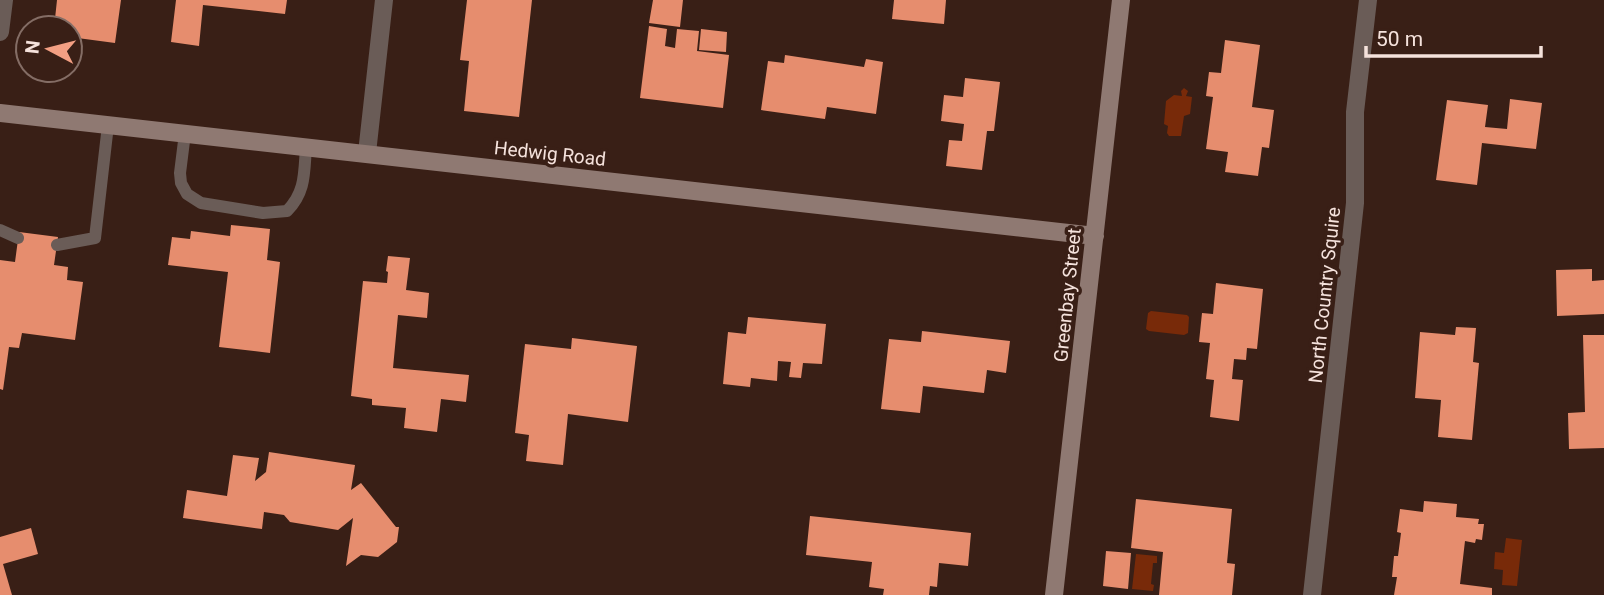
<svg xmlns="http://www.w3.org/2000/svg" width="1604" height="595" viewBox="0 0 1604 595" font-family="Roboto,sans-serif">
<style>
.water{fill:#782a09}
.building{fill:#e68d6e}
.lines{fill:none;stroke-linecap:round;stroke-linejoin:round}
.lane{stroke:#6a5c57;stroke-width:12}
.street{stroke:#6a5c57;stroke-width:18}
.secondary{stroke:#8f7972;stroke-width:18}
.labels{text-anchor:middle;stroke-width:7;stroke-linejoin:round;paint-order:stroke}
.street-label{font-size:19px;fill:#f5e2dc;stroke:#391f16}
</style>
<rect width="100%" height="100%" fill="#391f16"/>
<path class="water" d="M 1184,88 L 1188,91 L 1186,96 L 1192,97 L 1190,114 L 1184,116 L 1181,136 L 1169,136 L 1167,133 L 1168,126 L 1164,124 L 1166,101 L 1174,95 L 1182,96 L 1181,91 Z
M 1151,311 L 1187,315 L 1189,317 L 1188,333 L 1184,335 L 1149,331 L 1146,329 L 1148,313 Z
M 1506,538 L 1522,540 L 1517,586 L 1502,585 L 1503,570 L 1494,569 L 1495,552 L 1504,553 Z
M 1136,554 L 1157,556 L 1157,563 L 1153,563 L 1151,584 L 1154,585 L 1153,591 L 1132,589 Z"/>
<path class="building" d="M 57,0 L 121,0 L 115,43 L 70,37 L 70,28 L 54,28 Z
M 176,0 L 287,0 L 285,14 L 203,5 L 199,46 L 171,42 Z
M 467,0 L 532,0 L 519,117 L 464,111 L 469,61 L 460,60 Z
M 653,0 L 683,0 L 680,27 L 649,23 Z
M 894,0 L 946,0 L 944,24 L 892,19 Z
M 649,26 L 667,29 L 665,46 L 675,48 L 677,29 L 699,31 L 697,51 L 729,55 L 723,108 L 640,98 Z
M 701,29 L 727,32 L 726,52 L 699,50 Z
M 1225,40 L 1260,45 L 1252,107 L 1274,110 L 1269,148 L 1262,147 L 1258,176 L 1225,172 L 1228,152 L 1206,149 L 1213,97 L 1206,96 L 1209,72 L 1221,73 Z
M 785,55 L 864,67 L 866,59 L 883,62 L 876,114 L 827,107 L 825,119 L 761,110 L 768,61 L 784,63 Z
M 965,78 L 1000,82 L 994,131 L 987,131 L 982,170 L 946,166 L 949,140 L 962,141 L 964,124 L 941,121 L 944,95 L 963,97 Z
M 1510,99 L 1542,103 L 1536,149 L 1482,143 L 1477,185 L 1436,180 L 1447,100 L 1488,105 L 1485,127 L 1507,129 Z
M 231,225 L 270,229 L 267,260 L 280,262 L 270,353 L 219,347 L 228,272 L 168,265 L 172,237 L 190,239 L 191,231 L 230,236 Z
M 19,232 L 58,237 L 54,265 L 68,267 L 67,280 L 83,282 L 75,340 L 22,333 L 19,348 L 9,347 L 3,390 L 0,389 L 0,260 L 15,262 Z
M 388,256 L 410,258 L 406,290 L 429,293 L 427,318 L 398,315 L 393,368 L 469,375 L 466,402 L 441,399 L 437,432 L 404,428 L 406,408 L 372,405 L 372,399 L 351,396 L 363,281 L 387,283 L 388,272 L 386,271 Z
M 1592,269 L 1592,281 L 1604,280 L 1604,314 L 1557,316 L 1556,270 Z
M 1216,283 L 1263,289 L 1257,349 L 1247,348 L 1246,360 L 1234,359 L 1232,379 L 1243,380 L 1239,421 L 1210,417 L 1214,380 L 1206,379 L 1210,343 L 1199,342 L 1202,313 L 1213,314 Z
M 748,317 L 826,324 L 822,364 L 803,363 L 801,378 L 789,377 L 791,362 L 778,361 L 777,381 L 751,378 L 750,387 L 723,384 L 728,332 L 746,334 Z
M 1456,327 L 1476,328 L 1473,362 L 1479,363 L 1472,440 L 1438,437 L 1441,400 L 1415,398 L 1420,332 L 1455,335 Z
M 922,331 L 1010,341 L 1006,373 L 987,370 L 984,393 L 923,386 L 920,413 L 881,409 L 889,339 L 921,342 Z
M 1583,335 L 1604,335 L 1604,448 L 1569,449 L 1568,413 L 1585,412 Z
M 572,338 L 637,346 L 628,422 L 568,414 L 563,465 L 526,461 L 529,435 L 515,433 L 525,344 L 571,349 Z
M 269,452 L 355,465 L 351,490 L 361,483 L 396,527 L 399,527 L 397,542 L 378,557 L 361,555 L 346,566 L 353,518 L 338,530 L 290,522 L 284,515 L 264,512 L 262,529 L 183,518 L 187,490 L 227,496 L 233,455 L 259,458 L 255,481 L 266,472 Z
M 1136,499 L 1232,509 L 1227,563 L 1235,564 L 1232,595 L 1159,595 L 1163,552 L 1131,548 Z
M 1424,501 L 1457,504 L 1456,517 L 1479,519 L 1478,524 L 1484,524 L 1482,540 L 1476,539 L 1475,543 L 1465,541 L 1460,584 L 1492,588 L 1492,595 L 1394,595 L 1397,577 L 1392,577 L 1394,556 L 1398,556 L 1401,533 L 1397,532 L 1400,509 L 1423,512 Z
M 810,516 L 971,533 L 968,566 L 939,563 L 937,587 L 930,586 L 929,595 L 883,595 L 884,589 L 869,587 L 872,562 L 806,555 Z
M 31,528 L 38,554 L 3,564 L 12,595 L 0,595 L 0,537 Z
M 1106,551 L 1131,553 L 1128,589 L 1103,586 Z"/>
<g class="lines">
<path class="lane" d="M 185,133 L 180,173 L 181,183 L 187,194 L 201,203 L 263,213 L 287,211 C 306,192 304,172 306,147
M 0,230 L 18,238
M 57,245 L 95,238 L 108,125"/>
<path class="street" d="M 0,32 L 4,0
M 367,153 L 384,0
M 1312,595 L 1355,203 L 1355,112 L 1368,0"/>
<path class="secondary" d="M 0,113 L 1095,236
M 1054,595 L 1121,0"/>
</g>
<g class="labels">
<g class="street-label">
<text transform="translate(550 153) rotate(6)" y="7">Hedwig Road</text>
<text transform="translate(1067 295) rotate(-84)" y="7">Greenbay Street</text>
<text transform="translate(1324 295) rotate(-84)" y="7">North Country Squire</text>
</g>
</g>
<g transform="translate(49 49) rotate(277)"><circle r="33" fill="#391f16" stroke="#846d65" stroke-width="2"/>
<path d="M0-5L12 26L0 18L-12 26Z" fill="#f39f83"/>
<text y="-10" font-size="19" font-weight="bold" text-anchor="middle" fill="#f5e2dc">N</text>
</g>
<path d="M1366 46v10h175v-10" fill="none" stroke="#f5e2dc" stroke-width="3.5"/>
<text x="1376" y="46" font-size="21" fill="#f5e2dc" stroke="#391f16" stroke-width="5" paint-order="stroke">50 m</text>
</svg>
